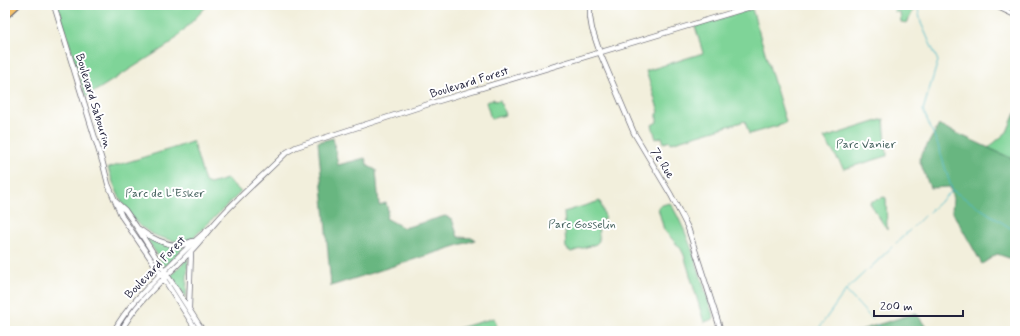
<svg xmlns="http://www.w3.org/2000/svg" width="1020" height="336" viewBox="0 0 1020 336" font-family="Mynerve,sans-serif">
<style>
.green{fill:#7fd498;stroke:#507b6a}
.forest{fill:#67b680;stroke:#446c5e}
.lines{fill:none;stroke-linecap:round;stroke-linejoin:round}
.stream{stroke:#4fbbca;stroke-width:1}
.minor-casing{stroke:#6b6a73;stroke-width:6}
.major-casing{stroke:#6b6a73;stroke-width:8}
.minor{stroke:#fff;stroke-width:4.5}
.major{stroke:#f6c16b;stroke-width:5.5}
.labels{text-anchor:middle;stroke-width:4;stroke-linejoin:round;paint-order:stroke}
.street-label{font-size:12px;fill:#22223b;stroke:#fff}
.park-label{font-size:12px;fill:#43605c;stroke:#fff}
</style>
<rect width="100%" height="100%" fill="#fff"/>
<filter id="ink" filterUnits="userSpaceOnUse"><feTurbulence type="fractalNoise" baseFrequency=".025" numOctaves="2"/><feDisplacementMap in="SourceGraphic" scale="8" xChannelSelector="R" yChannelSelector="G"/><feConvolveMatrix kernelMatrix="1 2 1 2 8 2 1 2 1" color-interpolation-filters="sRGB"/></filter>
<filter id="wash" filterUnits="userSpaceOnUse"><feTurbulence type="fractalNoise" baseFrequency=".012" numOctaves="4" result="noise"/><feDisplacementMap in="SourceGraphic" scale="16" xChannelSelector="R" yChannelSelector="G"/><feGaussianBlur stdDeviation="0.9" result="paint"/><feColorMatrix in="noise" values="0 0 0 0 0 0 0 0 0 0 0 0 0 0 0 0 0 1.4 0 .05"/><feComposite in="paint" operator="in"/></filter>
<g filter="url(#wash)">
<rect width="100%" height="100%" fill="#f2efdc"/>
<path class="green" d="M 57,5 L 208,5 L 170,44 L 86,97 Z
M 893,5 L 916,5 L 907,23 L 901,22 L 900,12 L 895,12 Z
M 752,9 L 786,122 L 784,124 L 749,134 L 745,121 L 671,143 L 670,141 L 664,143 L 662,137 L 656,139 L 652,125 L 657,122 L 657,114 L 659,112 L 646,71 L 703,53 L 695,26 Z
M 494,99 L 494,101 L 500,100 L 505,115 L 491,119 L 486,102 Z
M 1015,113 L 1015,160 L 988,148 L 1007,132 Z
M 884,119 L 887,156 L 844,169 L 824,138 Z
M 191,142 L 193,142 L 205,182 L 210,184 L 227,179 L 241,192 L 193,238 C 180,243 176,242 163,238 C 132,230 117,196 108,168 L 177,147 Z
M 884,197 L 886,198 L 887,230 L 870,203 L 870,202 Z
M 600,201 L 605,217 C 598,226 598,231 599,241 L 596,244 L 571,252 L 566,248 L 564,212 Z
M 669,203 L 671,204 C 692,240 701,279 714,319 L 704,322 L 684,255 L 681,249 L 664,230 L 658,208 L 659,206 Z
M 143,233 L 153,239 L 184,247 L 165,267 Z
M 187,259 L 188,259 L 186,298 L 171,275 Z
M 494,318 L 498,331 L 453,331 L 456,329 Z"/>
<path class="forest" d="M 939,125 L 1015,160 L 1015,260 L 997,254 L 982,264 L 952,211 L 953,199 L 950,187 L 930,188 L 919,159 Z
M 333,138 L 338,165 L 365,158 L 368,166 L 376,170 L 379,205 L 386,203 L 388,210 L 386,218 L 404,228 L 445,216 L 452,219 L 458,237 L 474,238 L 475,240 L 331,286 L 318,142 Z
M 916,313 L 926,327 L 921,331 L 857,331 Z"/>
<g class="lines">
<path class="stream" d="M 915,5 L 918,9 L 921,23 L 938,61 L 923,110 L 938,145 L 952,190 L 1015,231
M 929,212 L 952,191
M 913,227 L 924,216
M 896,243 L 910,230
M 868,270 L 892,247
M 846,291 L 873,320
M 876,324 L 883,331
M 817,331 L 846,290 L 865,272"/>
</g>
</g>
<g filter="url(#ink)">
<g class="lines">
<defs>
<path id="minor" d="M 54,5 L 103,164 L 108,184 L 122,217 L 155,265 L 197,331
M 590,5 L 590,17 L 592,29 L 600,53 L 634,133 L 671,195 L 688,228 L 721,331
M 994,5 L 1015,15
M 1010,5 L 1015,7
M 116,202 L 125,210 L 136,226 L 203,331
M 139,229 C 150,238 167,246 181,245 C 185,245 189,242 193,241
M 189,308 L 191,252
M 114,331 C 128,305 151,284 172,263 C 184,251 196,239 210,228
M 121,331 C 138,299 167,277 191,251 C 200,242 207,232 215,223 C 237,198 263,176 287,152 L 296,147 L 432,103 L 757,5"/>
<path id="major" d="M 5,16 L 17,5"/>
</defs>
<use href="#minor" class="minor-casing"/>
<use href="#major" class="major-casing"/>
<use href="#minor" class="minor"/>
<use href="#major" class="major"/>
</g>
</g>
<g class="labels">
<g class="street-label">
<text transform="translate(469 82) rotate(-17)" y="4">Boulevard Forest</text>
<text transform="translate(94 101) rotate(73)" y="4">Boulevard Sabourin</text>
<text transform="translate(663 163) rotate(58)" y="4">7e Rue</text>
<text transform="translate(155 267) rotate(-46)" y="4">Boulevard Forest</text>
</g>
<g class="park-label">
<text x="866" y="148">Parc Vanier</text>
<text x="165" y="197">Parc de L'Esker</text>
<text x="582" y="228">Parc Gosselin</text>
</g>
</g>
<rect width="1020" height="336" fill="none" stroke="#fff" stroke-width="20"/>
<path d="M874 310v6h89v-6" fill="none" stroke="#22223b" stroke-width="2"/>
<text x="880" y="310" font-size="12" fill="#22223b" stroke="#ffffff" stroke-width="3" paint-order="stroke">200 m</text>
</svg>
